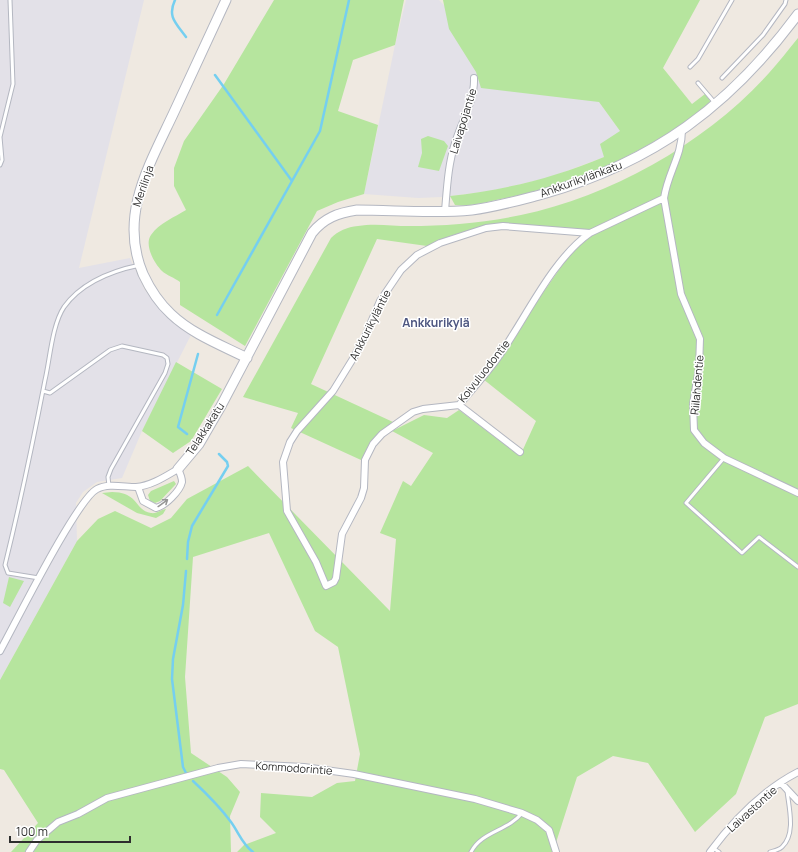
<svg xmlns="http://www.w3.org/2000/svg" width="798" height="852" viewBox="0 0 798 852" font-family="Manrope,sans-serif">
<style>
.industrial{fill:#e3e1e8}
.green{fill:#b6e59e}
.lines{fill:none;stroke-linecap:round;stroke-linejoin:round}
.stream{stroke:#75cff0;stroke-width:2.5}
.lane-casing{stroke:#b4b7c1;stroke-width:5}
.street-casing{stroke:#b4b7c1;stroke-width:8}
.secondary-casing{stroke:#b4b7c1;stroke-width:11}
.lane{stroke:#fff;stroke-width:3}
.street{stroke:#fff;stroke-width:6}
.secondary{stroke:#fff;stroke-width:9}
.oneway{stroke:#969696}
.labels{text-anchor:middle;stroke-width:3;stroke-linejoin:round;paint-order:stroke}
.street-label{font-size:11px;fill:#2e2e2e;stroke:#fff}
.neighbourhood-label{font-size:12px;font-weight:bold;fill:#4d5680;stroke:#fff}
</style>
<rect width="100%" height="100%" fill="#efe9e1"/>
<path class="industrial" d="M 0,0 L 144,0 L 79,268 L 130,258 L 144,289 L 158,307 L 175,324 L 191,335 L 142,431 L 122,478 L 97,482 L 83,492 L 76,503 L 77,541 L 0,680 Z
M 406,0 L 439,0 L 514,76 L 599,102 L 620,131 L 604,157 L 548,178 L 490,191 L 442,197 L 418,198 L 364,194 L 395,45 Z"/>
<path class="green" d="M 274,0 L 404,0 L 395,45 L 353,60 L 338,111 L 378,125 L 364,194 L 338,202 L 317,211 L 245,346 L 180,305 L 180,282 C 175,278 166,275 162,271 C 154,263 144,245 151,235 C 159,223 175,217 186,210 L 174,186 L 174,168 L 184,141 L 224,84 Z
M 443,0 L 700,0 L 663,68 L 692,104 L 705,94 L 711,102 C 651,151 582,182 506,198 C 489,201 473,207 455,205 L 450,196 C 504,190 554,178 604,157 L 600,144 L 620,131 L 599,102 L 481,88 L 476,72 L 449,29 Z
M 798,38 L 798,704 L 765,717 L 736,794 L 695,832 L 648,763 L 613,756 L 577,777 L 553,852 L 237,852 L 244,845 L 276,833 L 260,817 L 261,793 L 312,797 L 337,783 L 355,781 L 360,754 L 338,647 L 315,631 L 269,533 L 193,557 L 185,677 L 191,753 L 227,777 L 240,792 L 230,816 L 231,852 L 11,852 L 38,823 L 4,770 L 0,769 L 0,680 L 77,541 L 98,519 L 115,511 L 151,528 L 171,518 L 187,499 L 248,466 L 390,611 L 396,539 L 380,533 L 403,481 L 411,486 L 433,453 L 392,431 L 424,415 L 447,418 L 459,410 L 520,456 L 536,421 L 483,379 L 570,254 L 589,238 L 583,231 L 492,225 L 476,228 L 450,236 L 427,246 L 377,239 L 311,384 L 393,422 L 361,460 L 291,428 L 298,413 L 243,397 L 331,238 C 338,231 347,227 358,226 C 374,223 393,226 409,226 C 446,226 484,223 521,215 C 612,196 707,142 769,73 C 779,62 788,50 798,38 Z
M 428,136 L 444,141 L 448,146 L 439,171 L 418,167 L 422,153 L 421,139 Z
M 176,362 L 222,389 L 191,441 L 173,453 L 142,431 Z
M 174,481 L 176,484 L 160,501 L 155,503 L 150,501 L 148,495 L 151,491 Z
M 112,492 C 139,492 135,511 151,513 C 157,514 162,509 166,509 L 163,514 L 156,518 L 137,513 L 102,493 Z
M 9,577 L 24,581 L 10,607 L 3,603 Z"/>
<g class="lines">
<path class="stream" d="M 175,0 C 167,17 176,23 186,37
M 215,75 L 292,181
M 217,315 L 320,131 L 349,0
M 187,434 L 178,427 L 198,354
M 187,559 L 188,542 L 192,526 L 228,466 L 227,462 L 219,454
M 186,773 L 183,767 L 172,679 L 173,659 L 183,605 L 186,571
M 193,781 C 207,794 220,807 231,822 C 239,833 242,844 253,852"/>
<defs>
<path id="lane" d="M 690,67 L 698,59 L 732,0
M 722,78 L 763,35 L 785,4 L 786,0
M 698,83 L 715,103
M 0,165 L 2,160 L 0,137 L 13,84 L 10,0
M 43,391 L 50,393 L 110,350 L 122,346 L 163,355 L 167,358 L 168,364 L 165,373 L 111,469 L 108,477 L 109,486
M 724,458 L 686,503 L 742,553 L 759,537 L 798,567
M 39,578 L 8,573 L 5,565 C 20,504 33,442 45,380 C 50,359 52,325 64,307 C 82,282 111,271 140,265
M 713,848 L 719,852
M 471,852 C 482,831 508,831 522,813
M 770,852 C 773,851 779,850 782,847 C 796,834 789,808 787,791"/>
<path id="street" d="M 682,130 C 682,156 668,172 664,198 L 681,294 L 700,339 L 699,368 L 693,404 L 694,430 L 704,443 L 724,458 L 798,493
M 445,211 C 447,188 448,165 455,143 C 461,123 475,100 474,78
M 590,233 C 550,261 524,323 494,363 C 483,377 471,391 459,405 L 423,409 L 413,412 L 382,434 L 373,444 L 365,460 L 364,488 L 361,498 L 342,534 L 336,578 L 334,582 L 326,586 L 316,562 L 287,511 L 283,462 L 290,442 L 297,431 L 333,391 L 354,357 L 364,339 L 380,301 L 401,270 L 417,255 L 440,243 L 486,228 L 503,226 L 590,233 L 664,198
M 459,405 L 520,452
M 0,651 C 15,624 77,499 97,489 C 108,483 124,487 136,487 C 151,486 166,476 178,469 C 180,473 182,478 182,482 C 180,491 165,506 156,508 L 143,501 L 138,487
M 781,783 L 798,801
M 29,852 L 37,840 L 58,822 L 78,814 L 107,798 L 218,768 L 241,764 L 304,767 L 354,774 L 475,799 L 522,813 L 537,820 L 549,830 L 556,852
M 710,852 C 733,821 763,790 798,772"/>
<path id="secondary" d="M 226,0 C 209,37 192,74 175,110 C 150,164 118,215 143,274 C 150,289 159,303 171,314 C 192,334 221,345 247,358
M 178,469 L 199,444 L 221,406 L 312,233 C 324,218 338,213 357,210 C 394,210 434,214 472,210 C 496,207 520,200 543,194 C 654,162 730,106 798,14"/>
</defs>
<use href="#lane" class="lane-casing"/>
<use href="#street" class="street-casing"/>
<use href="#secondary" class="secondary-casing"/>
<use href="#lane" class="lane"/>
<use href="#street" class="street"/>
<use href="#secondary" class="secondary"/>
</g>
<defs><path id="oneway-shaft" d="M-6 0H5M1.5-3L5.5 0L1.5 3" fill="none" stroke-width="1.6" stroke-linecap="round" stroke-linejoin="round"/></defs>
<use class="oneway" href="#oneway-shaft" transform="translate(163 503) rotate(-36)"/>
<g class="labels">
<g class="street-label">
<text transform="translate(463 121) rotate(-73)" y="4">Laivapojantie</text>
<text transform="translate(581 179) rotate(-20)" y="4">Ankkurikylänkatu</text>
<text transform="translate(143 186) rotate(-71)" y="4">Merilinja</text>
<text transform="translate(370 325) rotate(-63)" y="4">Ankkurikyläntie</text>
<text transform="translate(484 371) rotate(-52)" y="4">Koivuluodontie</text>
<text transform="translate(697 385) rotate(-85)" y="4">Riilahdentie</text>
<text transform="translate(205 429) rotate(-57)" y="4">Telakkakatu</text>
<text transform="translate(294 768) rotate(4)" y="4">Kommodorintie</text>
<text transform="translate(752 809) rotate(-42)" y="4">Laivastontie</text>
</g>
<g class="neighbourhood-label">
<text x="436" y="327">Ankkurikylä</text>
</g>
</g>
<path d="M10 836v6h120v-6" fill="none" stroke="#2e2e2e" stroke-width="2"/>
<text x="16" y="836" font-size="12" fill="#2e2e2e" stroke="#ffffff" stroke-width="3" paint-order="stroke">100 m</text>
</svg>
